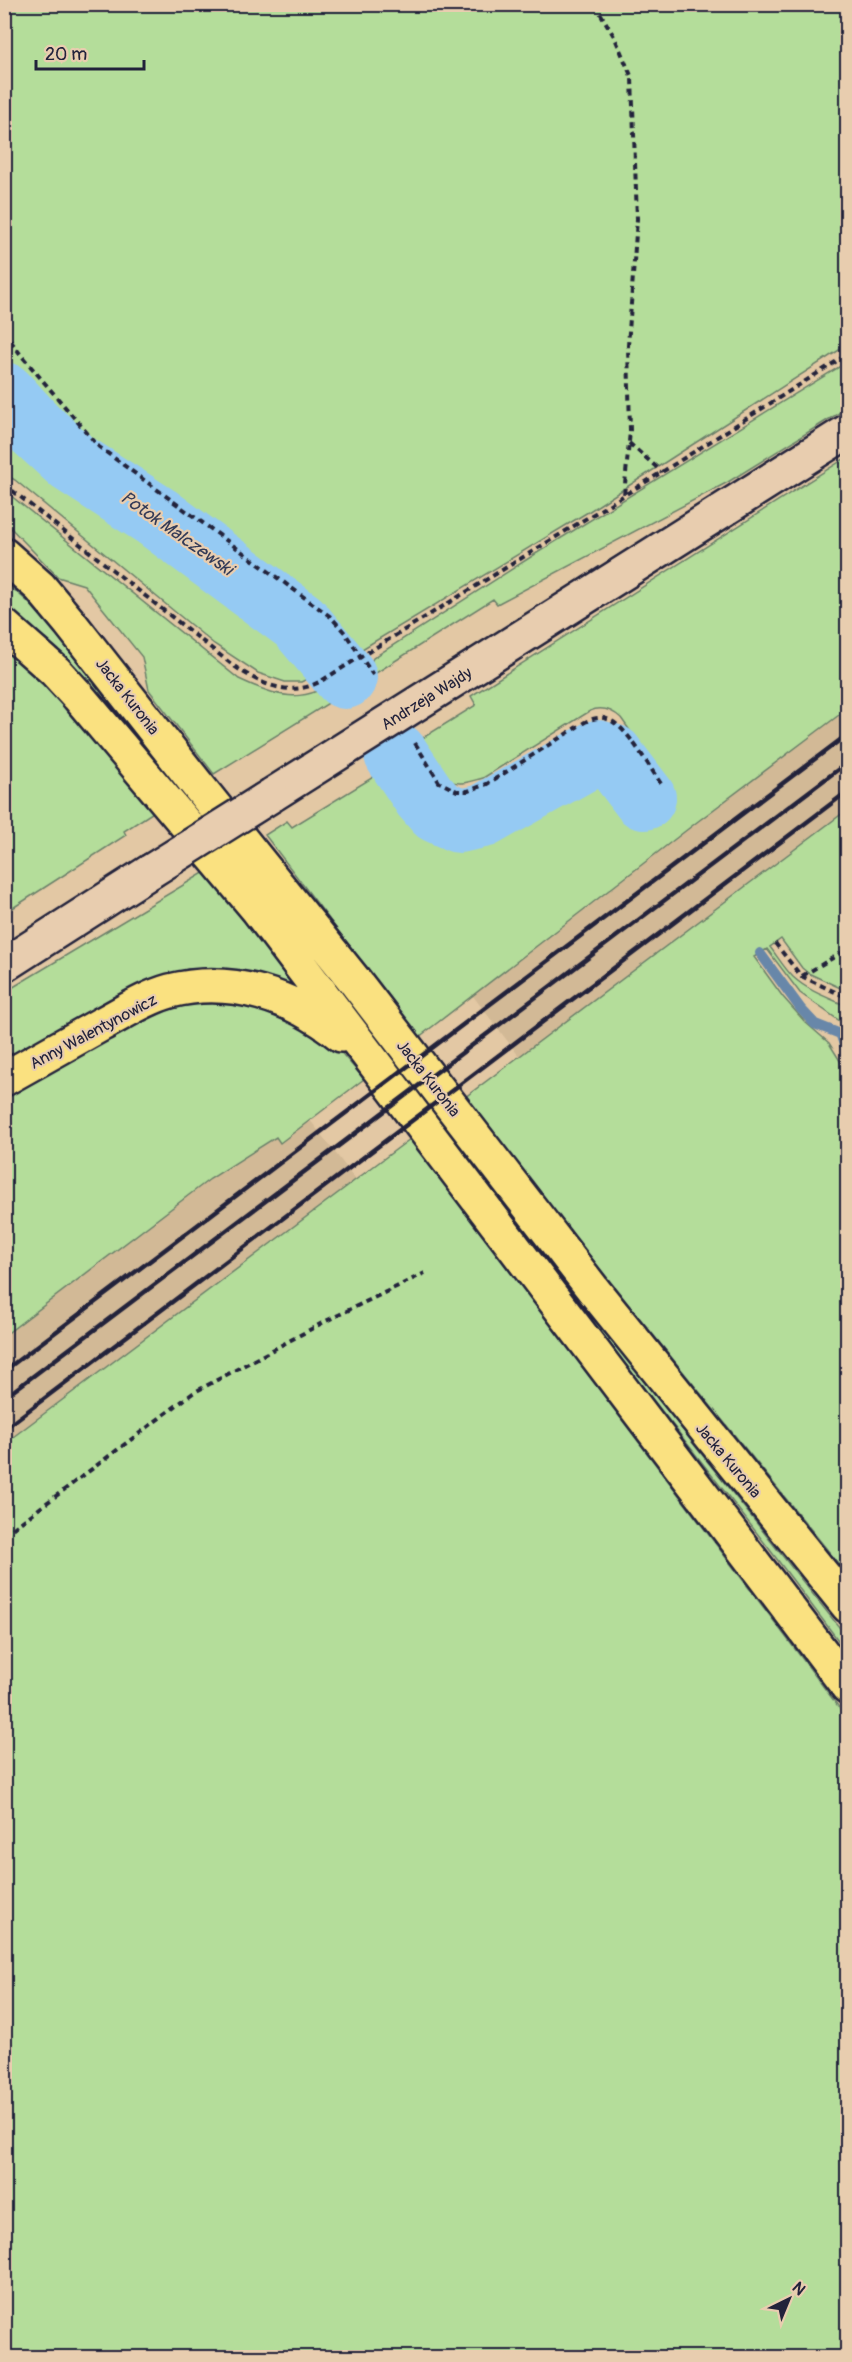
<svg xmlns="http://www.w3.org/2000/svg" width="852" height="2362" viewBox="0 0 852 2362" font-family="Pangolin,sans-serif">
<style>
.built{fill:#d2b996}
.green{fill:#b4dd9a;stroke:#6b806a;stroke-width:1.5}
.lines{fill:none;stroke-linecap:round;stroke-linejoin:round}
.stream{stroke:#6787a9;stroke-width:10}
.river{stroke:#95caf3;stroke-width:64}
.secondary-casing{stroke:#22223b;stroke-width:38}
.primary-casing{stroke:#22223b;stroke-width:38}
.path{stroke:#22223b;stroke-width:4;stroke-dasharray:6 4.5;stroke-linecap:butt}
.secondary{stroke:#e8cdaf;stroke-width:33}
.primary{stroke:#fae180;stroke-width:33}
.rail{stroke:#22223b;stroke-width:4.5}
.secondary-bridge-casing{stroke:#22223b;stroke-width:38;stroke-linecap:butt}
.secondary-bridge{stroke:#e8cdaf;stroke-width:33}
.labels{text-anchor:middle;stroke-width:4.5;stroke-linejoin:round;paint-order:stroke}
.street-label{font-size:16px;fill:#22223b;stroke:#e8cdaf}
.water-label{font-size:18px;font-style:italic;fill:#333b57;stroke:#e8cdaf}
</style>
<rect width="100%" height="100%" fill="#e3c8a4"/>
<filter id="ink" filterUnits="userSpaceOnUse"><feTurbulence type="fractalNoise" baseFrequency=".0167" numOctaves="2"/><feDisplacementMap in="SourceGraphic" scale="12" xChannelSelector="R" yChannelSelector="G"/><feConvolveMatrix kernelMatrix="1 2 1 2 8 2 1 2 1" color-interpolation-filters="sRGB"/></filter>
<g filter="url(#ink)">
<path class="built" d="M 847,709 L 847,810 L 519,1056 L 473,996 L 697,822 Z
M 310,1120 L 356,1180 L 5,1443 L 5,1335 L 210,1179 L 276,1137 L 280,1143 Z"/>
<path class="green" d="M 4,5 L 847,5 L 847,345 L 588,512 L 329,669 L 301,682 L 285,682 L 258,673 L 214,644 L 15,480 L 5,474 Z
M 847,362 L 847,408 L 728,482 L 497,604 L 493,599 L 376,673 C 371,668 369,665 373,658 L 537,553 Z
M 847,457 L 847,709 L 697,822 L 419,1037 L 265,835 L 287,821 L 292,827 L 396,763 C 408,782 420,804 436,820 C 479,862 554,782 592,763 C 614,763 625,787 639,802 L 666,781 L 621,718 C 612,710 602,706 590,711 L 483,778 C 471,781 458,787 447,779 L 421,739 L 476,705 L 471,696 Z
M 5,491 L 239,679 C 292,704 308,701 357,669 L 364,681 L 214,774 L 149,690 L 142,657 L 84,585 L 58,577 L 5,522 Z
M 4,581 L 28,602 L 48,624 L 183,794 L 178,797 L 37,634 L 5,609 Z
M 5,645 C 61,693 107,755 155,811 L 124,831 L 126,835 L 5,913 Z
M 596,724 L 611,729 L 620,742 L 605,736 L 588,736 L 482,806 C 458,812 454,806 435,792 L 465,799 L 477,796 L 586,727 Z
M 847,810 L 847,991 L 808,973 L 802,968 L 781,939 L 770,947 C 777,956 784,968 793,977 C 808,991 829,998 847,1006 L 847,1026 L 800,993 L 767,949 L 754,957 L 783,997 L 805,1022 L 829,1043 L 847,1072 L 847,1574 L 625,1300 L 464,1098 Z
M 205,872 L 299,991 L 257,975 L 231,970 L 188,969 L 149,980 L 5,1061 L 5,992 Z
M 227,1000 L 280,1014 L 338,1049 L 364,1079 L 280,1143 L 276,1137 L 210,1179 L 5,1335 L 5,1094 L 165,1005 Z
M 439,1117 L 696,1447 L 847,1637 L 847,1652 L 767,1546 L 435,1120 Z
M 410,1139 L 847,1718 L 847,2357 L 5,2357 L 5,1443 Z"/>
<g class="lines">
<path class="stream" d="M 760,953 L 801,1009 L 815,1024 L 848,1037
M 840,1033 L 848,1057"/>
<path class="river" d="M 4,394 L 35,428 L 72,462 L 157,517 L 299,622 L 345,677
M 396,754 L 424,796 L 437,811 L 459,821 L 483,816 L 597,752 L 612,756 L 644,798"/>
<defs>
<path id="secondary" d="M 272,795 L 848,431
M 4,965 L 151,871"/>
<path id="primary" d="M 4,555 L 40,587 L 70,623 L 195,782 L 354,980 L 595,1292 L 848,1606
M 4,626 L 55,671 L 78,696 L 258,910 L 848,1687
M 4,1079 C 36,1061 68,1043 100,1025 C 123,1013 145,998 170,991 C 231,975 294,997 341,1035"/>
</defs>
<use href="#secondary" class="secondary-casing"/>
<use href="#primary" class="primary-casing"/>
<path class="path" d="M 595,4 L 615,38 L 632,78 L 637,219 L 628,346 L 630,431 L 624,495
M 4,332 L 21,355 L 99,447 L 331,617 L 345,633 L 373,675
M 629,443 L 662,472
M 4,484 L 230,663 C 257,683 289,699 321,681 L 662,472 L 848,354
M 415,743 L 439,782 L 457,791 L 468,791 L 487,784 L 585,722 C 592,719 599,716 607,719 C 626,724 650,769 662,785
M 775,943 L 801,976 L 848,998
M 802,976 L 848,949
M 4,1535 L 193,1393 L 324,1322 L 425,1273"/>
<use href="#secondary" class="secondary"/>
<use href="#primary" class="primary"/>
<path class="rail" d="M 4,1371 L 848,734
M 4,1398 L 848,762
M 4,1429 L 848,791"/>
<defs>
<path id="secondary-bridge" d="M 151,871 L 272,795"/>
</defs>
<use href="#secondary-bridge" class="secondary-bridge-casing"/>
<use href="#secondary-bridge" class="secondary-bridge"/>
</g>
</g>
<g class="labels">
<g class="street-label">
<text transform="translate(128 696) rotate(52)" y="6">Jacka Kuronia</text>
<text transform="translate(426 698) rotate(-32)" y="6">Andrzeja Wajdy</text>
<text transform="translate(93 1031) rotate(-28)" y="6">Anny Walentynowicz</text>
<text transform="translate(429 1078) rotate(52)" y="6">Jacka Kuronia</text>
<text transform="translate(729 1460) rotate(50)" y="6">Jacka Kuronia</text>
</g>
<g class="water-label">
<text transform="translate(177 533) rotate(35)" y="6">Potok Malczewski</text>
</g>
</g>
<rect width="852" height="2362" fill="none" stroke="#e8cdaf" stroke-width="24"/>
<rect x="12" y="12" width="828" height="2338" fill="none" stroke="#22223b" stroke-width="2" filter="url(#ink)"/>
<g transform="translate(789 2299) rotate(43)" stroke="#e8cdaf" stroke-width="4.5" paint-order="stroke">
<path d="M0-4.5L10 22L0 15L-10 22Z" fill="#22223b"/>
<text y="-9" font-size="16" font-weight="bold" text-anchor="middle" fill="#22223b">N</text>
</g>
<path d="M36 60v9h108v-9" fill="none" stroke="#22223b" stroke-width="3"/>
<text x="45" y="60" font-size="18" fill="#22223b" stroke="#e8cdaf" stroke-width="4.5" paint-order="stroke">20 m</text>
</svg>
